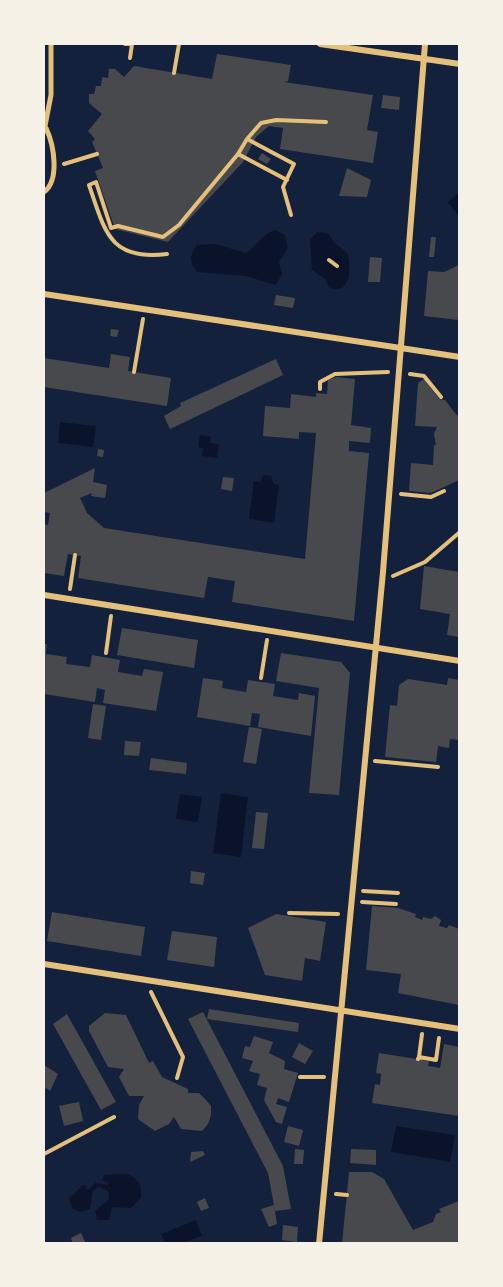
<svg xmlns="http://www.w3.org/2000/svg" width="503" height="1287" viewBox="0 0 503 1287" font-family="Overpass,sans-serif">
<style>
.water{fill:#0b132b}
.building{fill:#48494c}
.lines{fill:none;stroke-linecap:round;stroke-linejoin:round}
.path{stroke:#e5c07b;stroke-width:4}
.pedestrian{stroke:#e5c07b;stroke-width:5}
.minor{stroke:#e5c07b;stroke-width:6}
</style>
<rect width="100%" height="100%" fill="#14213d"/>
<path class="water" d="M 459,192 L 459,213 L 457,214 L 448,202 Z
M 276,230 L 285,235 L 288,248 L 279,262 L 282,274 L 276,285 L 246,276 L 197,272 C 189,262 189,256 197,245 L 215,244 L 246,253 C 258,246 262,233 276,230 Z
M 317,232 L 329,234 L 333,241 L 348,254 C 351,268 351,297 329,287 L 325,279 L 312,270 L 310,240 Z
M 60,422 L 96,426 L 93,447 L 58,443 Z
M 200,435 L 211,437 L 210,443 L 219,444 L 217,458 L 202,456 L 203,448 L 198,447 Z
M 264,475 L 271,476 L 274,484 L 279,485 L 274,523 L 249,519 L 254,481 L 260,482 Z
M 221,793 L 248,797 L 241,857 L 213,853 Z
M 180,794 L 202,797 L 198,822 L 176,819 Z
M 396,1126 L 455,1135 L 450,1162 L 391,1152 Z
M 123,1174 C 136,1175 143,1184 141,1198 L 131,1208 L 112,1207 L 109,1220 L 97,1220 L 95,1211 L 109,1199 L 108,1191 L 99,1187 L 93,1190 L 90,1209 L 80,1212 L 72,1208 L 69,1198 L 83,1185 L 87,1186 L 86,1189 L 88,1190 L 95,1183 L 108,1185 L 108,1182 L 102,1180 L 104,1175 Z
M 196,1220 L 202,1236 L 183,1243 L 165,1243 L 161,1234 Z"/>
<path class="building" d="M 217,54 L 291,65 L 288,81 L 284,82 L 373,95 L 367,130 L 378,132 L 373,163 L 280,149 L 283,128 L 269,126 L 256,137 L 243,162 L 168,242 L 115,229 L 95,171 L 103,168 L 92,142 L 95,139 L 88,131 L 102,114 L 89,103 L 89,94 L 94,94 L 96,86 L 101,86 L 102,77 L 108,78 L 109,69 L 115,69 L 124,77 L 134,66 L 212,79 Z
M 383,95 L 400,97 L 399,110 L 381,108 Z
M 262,153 L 271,159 L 267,164 L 258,159 Z
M 347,168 L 371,180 L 367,197 L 339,196 Z
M 431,237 L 436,237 L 434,257 L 429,257 Z
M 370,257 L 382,258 L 380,282 L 368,282 Z
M 459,265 L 459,320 L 424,316 L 428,271 L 444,272 Z
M 276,295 L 295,298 L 293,308 L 274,305 Z
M 111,329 L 119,330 L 117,337 L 110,336 Z
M 111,354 L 130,357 L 128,371 L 171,378 L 167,406 L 44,387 L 44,358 L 109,368 Z
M 276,359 L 283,375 L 170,429 L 164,416 L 181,406 L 180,403 Z
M 336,377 L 355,379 L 351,425 L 371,428 L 370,443 L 349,441 L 349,451 L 369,453 L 354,621 L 232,602 L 235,581 L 221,579 L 208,577 L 204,598 L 78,578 L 81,556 L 68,554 L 64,576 L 44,573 L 44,524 L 48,525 L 50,513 L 44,512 L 44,493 L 95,468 L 93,482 L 107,485 L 105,498 L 91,496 L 92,493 L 80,498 L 87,513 L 104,528 L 305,559 L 316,433 L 299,432 L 299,439 L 263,436 L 265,406 L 290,408 L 291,394 L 316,397 L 316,393 L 327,394 L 328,380 Z
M 424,379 L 439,399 L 445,400 L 459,418 L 459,480 L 431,493 L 409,491 L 411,463 L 433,465 L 434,445 L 436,445 L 434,434 L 437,427 L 415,426 L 418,383 Z
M 98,449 L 104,450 L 103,457 L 97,456 Z
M 223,477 L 234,478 L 232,491 L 221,489 Z
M 424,566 L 459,572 L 459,637 L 447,635 L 450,614 L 420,609 Z
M 122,628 L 198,640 L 194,668 L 117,655 Z
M 44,644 L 47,644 L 46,654 L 67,657 L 66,664 L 90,667 L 92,655 L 120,660 L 118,672 L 142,676 L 144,669 L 163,672 L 156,711 L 103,703 L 105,690 L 97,688 L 95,702 L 44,694 Z
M 281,653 L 341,662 L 350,673 L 339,795 L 309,793 L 319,688 L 276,681 Z
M 203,678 L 223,681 L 222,688 L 246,692 L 248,680 L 275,684 L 273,696 L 298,700 L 299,693 L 315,696 L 311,736 L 258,727 L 260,714 L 252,713 L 250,726 L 197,717 Z
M 448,678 L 459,680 L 459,740 L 450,739 L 449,748 L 438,746 L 436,762 L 385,757 L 390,705 L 397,706 L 399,685 L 408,679 L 447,685 Z
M 93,704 L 106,706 L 101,740 L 88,738 Z
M 249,727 L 262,729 L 256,764 L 243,762 Z
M 125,741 L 141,742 L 139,756 L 124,755 Z
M 151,758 L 187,763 L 186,774 L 149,770 Z
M 256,812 L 268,813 L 264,849 L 252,848 Z
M 191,871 L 205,873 L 203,885 L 190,883 Z
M 372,906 L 398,908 L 416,914 L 415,917 L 422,920 L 423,917 L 431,919 L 435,916 L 441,920 L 439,926 L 447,928 L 449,925 L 459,929 L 459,1005 L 398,993 L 401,974 L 366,970 Z
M 52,912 L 145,927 L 141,956 L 47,941 Z
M 276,914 L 326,922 L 320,961 L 305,958 L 302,981 L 265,975 L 248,928 Z
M 172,931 L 217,937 L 214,967 L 167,960 Z
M 209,1009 L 299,1023 L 298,1032 L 207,1019 Z
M 203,1012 L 283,1166 L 291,1209 L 275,1211 L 277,1224 L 269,1227 L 261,1209 L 274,1205 L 268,1173 L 188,1019 Z
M 105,1013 L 126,1015 L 149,1063 L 153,1061 L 162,1077 L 188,1089 L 188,1093 L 199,1093 L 205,1099 L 211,1106 L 211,1115 L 208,1124 L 202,1131 L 181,1129 L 174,1117 L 169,1124 L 155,1131 L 138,1119 L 139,1105 L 144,1096 L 129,1096 L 119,1077 L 124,1069 L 108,1067 L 89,1031 L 89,1026 Z
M 67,1014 L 116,1102 L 101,1110 L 53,1024 Z
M 254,1036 L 273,1042 L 269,1053 L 285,1061 L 284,1069 L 298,1073 L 289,1102 L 278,1098 L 276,1104 L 287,1107 L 282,1124 L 276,1122 L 264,1100 L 267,1088 L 257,1085 L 260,1074 L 249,1071 L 253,1061 L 242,1058 L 245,1046 L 250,1047 Z
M 299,1043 L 313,1051 L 305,1064 L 292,1057 Z
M 444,1044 L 459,1047 L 459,1116 L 372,1103 L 375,1084 L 380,1085 L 381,1074 L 376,1073 L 379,1053 L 429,1061 L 428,1066 L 440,1068 Z
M 44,1065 L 58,1074 L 50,1091 L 46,1088 L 44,1093 Z
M 79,1102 L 83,1121 L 64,1126 L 59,1106 Z
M 288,1126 L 303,1130 L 299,1146 L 284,1142 Z
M 295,1149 L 304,1150 L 303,1164 L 294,1164 Z
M 351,1149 L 376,1150 L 376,1165 L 350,1163 Z
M 203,1151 L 205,1155 L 190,1162 L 191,1152 Z
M 349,1172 L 372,1172 L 384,1179 L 413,1230 L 433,1222 L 436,1214 L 441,1212 L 439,1209 L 459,1201 L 459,1244 L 342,1244 Z
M 205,1198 L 209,1208 L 201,1211 L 197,1202 Z
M 283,1225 L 298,1227 L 297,1242 L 282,1240 Z
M 81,1233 L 86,1244 L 73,1244 L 71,1238 Z"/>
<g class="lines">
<path class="path" d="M 125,44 L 132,44 L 130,58
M 174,73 L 179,44
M 247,139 L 261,123 L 276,120 L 326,122
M 238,154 L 247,139 L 294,164 L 283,187 L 291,215
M 64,164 L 97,154
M 167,254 C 109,261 105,231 89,185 L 96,182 L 111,228 L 118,226 L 163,237 L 179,225 L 238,154 L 287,180
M 329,260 L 337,266
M 134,372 L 143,319
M 410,374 L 424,376 L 441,397
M 320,389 L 320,382 L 335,374 L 388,372
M 401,494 L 431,497 L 444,491
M 393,576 L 425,562 L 460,532
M 70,589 L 75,555
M 106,653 L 111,616
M 261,678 L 267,640
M 375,761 L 438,767
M 363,891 L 398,893
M 362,902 L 396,904
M 289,913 L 338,914
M 151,992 L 183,1057 L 177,1078
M 419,1057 L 422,1034
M 418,1059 L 419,1057 L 436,1060 L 439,1038
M 300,1077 L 324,1077
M 44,1154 L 114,1117
M 336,1194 L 347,1195"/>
<path class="pedestrian" d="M 44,131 L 51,95 L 51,44
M 44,192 C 60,180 54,145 46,128"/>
<path class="minor" d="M 320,44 L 460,64
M 44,294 L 460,357
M 44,595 L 460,661
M 44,964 L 460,1029
M 319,1244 L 383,572 L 425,44"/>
</g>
<rect width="503" height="1287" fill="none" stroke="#f6f1e7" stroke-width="90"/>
</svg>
